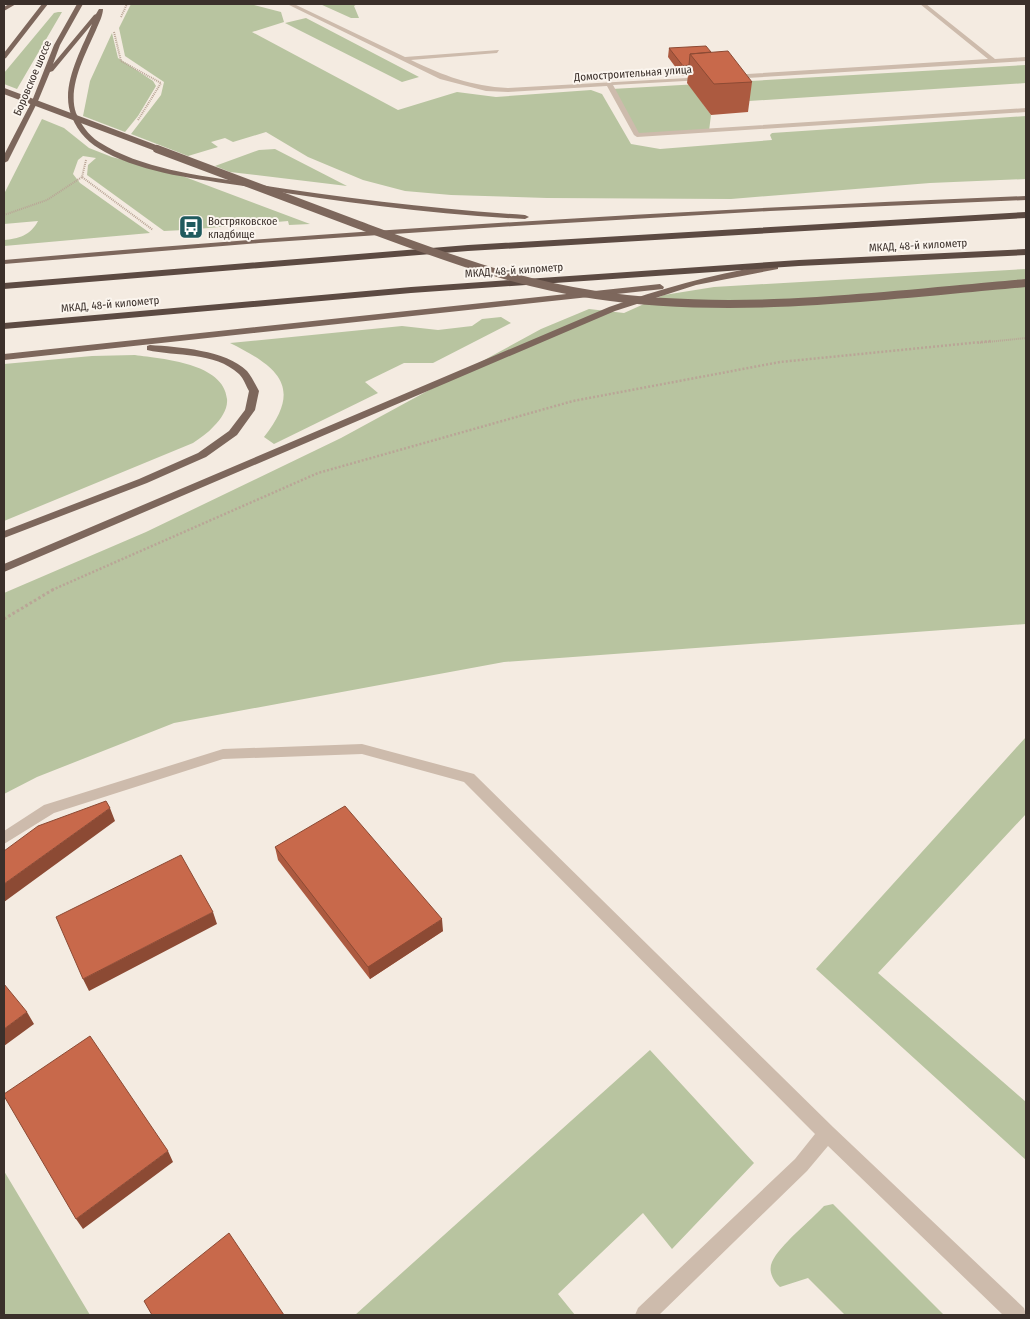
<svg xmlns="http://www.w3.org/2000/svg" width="1030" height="1319" viewBox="0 0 1030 1319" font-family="'Fira Sans Condensed',sans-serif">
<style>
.green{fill:#b8c4a0}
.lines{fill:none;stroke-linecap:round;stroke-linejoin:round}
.path-far2{stroke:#b9a596;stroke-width:2;stroke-dasharray:1 1;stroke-linecap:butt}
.path-far1{stroke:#b9a596;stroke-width:2.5;stroke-dasharray:2 2;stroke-linecap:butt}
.path{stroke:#b9a596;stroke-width:3;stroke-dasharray:2.5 2.5;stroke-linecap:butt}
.minor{fill:#cdbbac;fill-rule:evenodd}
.major{fill:#7d675c;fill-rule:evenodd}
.highway{fill:#5c4a42;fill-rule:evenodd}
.major-bridge-far1{stroke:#7d675c;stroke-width:6}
.major-bridge{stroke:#7d675c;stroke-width:8}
.wall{fill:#ac5a40}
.shaded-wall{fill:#8c4a34}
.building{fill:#c8694b;stroke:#8c4a34}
.labels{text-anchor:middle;stroke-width:4;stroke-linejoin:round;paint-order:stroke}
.far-street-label{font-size:11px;fill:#3b302b;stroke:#fbf5ee}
.far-poi-label{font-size:11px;fill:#3b302b;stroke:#fbf5ee;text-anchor:start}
</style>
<rect width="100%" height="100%" fill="#f4ebe1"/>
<path class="green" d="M 131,4 L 250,4 L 281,12 L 284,22 L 252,32 L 398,110 L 457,92 L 496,97 L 591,90 L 602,94 L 631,144 L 660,149 L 772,140 L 770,135 L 772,133 L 1026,116 L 1026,179 L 930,183 L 731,199 L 547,198 L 451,195 L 405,191 L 363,180 L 308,157 L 266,132 L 233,142 L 225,138 L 211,142 L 218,147 L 188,156 L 131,134 L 161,95 L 164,82 L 125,56 L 119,28 Z
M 320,4 L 357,4 L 354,6 L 359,18 L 351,18 Z
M 58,12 L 62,12 L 17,89 L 4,84 L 4,73 L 54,13 Z
M 306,18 L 419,77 L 402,82 L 285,23 Z
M 112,33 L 118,58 L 153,81 L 156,86 L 138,116 L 125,132 L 83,116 L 90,81 Z
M 1026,65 L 1026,83 L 703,104 L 711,115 L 709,131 L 637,135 L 612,89 Z
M 42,119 L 64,128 L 89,148 L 112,157 L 177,174 L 310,224 L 289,225 L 288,221 L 197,229 L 196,225 L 184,226 L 184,230 L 164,231 L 87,175 L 88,165 L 96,158 L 83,156 L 78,160 L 73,174 L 80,183 L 150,233 L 4,246 L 4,240 C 18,239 31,235 38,221 L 4,224 L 4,194 Z
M 275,149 L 347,186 L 230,172 L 215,166 L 259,150 Z
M 1026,269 L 1026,624 L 504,662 L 174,723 L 37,777 L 4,794 L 4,593 L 146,532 L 341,438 L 541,329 L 589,309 L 624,313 L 664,295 L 714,287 Z
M 501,317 L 511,323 L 433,363 L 404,363 L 365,382 L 378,393 L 274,444 L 264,437 C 304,387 278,367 230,343 L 402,326 L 438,330 L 472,326 L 482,319 Z
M 135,355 C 163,359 224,363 227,399 C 228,409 221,419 214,426 C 208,433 200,438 193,443 L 4,521 L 4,364 L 92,356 Z
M 1026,737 L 1026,814 L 878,973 L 1026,1102 L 1026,1160 L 816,969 Z
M 650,1050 L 754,1163 L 672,1249 L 643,1213 L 558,1294 L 575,1315 L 355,1315 Z
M 4,1171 L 90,1315 L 4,1315 Z
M 833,1204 L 944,1315 L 845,1315 L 808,1278 L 780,1287 C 773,1281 768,1271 772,1262 C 779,1246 811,1220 824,1206 Z"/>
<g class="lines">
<path class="path-far2" d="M 121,17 L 127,4
M 114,32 L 121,61 L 161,83 L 138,120
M 86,160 L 82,177 L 153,230
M 4,215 L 47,200 L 82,177
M 978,343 L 1026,338"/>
<path class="path-far1" d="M 52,590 L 318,473 L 573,401 L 780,362 L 991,341"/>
<path class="path" d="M 4,619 L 54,589"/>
<path class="minor" d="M 287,4 L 294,4 L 405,57 L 499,50 L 497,53 L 411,60 C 444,76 471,86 508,88 L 705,77 L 706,78 L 703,80 L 613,85 L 639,133 L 1026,108 L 1026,112 L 637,137 L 634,135 L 607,86 L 508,92 L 486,91 L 440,79 Z
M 920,4 L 926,4 L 995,59 L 1026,57 L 1026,61 L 731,79 L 728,77 L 731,75 L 988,59 Z
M 362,744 L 474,774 L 833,1127 L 1024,1308 L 1026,1315 L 1003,1315 L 828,1146 L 807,1171 L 659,1315 L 635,1315 L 638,1308 L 795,1159 L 815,1134 L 464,782 L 362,754 L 223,759 L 54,813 L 4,844 L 4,831 L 44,805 L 223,749 Z"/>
<path class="major" d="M 9,4 L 16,4 L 4,11 L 4,7 Z
M 42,4 L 48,4 L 6,58 L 4,59 L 4,53 Z
M 77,4 L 83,4 L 60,45 L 53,64 L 94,15 L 96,14 L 99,9 L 103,9 C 103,15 99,23 96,30 C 86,53 67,87 76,113 C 81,124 88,135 99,142 C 141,169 198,175 247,183 C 340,198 432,209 525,215 L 529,217 L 525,219 C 431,214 337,202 244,186 C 198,179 146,174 105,152 C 90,144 78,133 72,117 C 59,88 81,51 92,24 L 53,71 L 50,72 L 38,101 L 8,161 L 4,163 L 4,155 L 32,101 L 54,45 Z
M 1026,196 L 1026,200 L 770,211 L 515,226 L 259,243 L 4,264 L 4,260 C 344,230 685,210 1026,196 Z
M 775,264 L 778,265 L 778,269 L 696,285 L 615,311 L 4,572 L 4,564 L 609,307 C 663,288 718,273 775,264 Z
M 660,284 L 664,287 L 663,289 L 4,360 L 4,354 Z
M 150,345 C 178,347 226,350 247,371 C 252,377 255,384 259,391 L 255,410 L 237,435 L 206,457 L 147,483 L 4,538 L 4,531 L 139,479 L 198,453 L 229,431 L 245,410 L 249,391 C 246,386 244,379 239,374 C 214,351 177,357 147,350 L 147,346 Z"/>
<path class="highway" d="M 1026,212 L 1026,218 L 468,251 L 4,289 L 4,283 L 468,245 Z
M 1026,249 L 1026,255 L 799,266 L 411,293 L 4,329 L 4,323 L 411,287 L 799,260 Z"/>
<path class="major-bridge-far1" d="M 4,91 L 161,150"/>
<path class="major-bridge" d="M 157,149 C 225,174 292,200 359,225 C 437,254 513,283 596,295 C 738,316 884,295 1026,283"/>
</g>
<path class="wall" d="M 669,48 L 711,52 L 752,82 L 748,112 L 711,115 L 687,83 L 688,75 L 682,76 L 668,57 Z
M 275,847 L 443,931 L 370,979 L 278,860 Z"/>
<path class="shaded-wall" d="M 110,808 L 115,821 L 4,902 L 4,884 Z
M 213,912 L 217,924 L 89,991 L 83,979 Z
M 442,919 L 443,931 L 370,979 L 368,967 Z
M 27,1012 L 34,1024 L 4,1046 L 4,1029 Z
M 168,1151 L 173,1162 L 83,1229 L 76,1219 Z"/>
<path class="building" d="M 706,46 L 711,52 L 690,54 L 689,65 L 683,66 L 669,48 Z
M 728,51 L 752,82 L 714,84 L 690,54 Z
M 106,801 L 110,808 L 4,884 L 4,851 L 38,826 Z
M 345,806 L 442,919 L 368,967 L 275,847 Z
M 181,855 L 213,912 L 83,979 L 56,917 Z
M 4,984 L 27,1012 L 4,1029 Z
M 90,1036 L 168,1151 L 76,1219 L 4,1096 L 4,1094 Z
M 229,1233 L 284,1315 L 152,1315 L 144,1301 Z"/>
<defs>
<symbol id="bus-square" viewBox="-11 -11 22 22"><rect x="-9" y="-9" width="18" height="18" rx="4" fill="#1f5a5e" stroke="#fbf5ee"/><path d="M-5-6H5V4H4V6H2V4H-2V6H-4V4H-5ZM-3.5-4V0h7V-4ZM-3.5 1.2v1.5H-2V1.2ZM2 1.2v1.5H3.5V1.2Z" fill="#fff"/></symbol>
</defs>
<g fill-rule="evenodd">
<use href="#bus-square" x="177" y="213" width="28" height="28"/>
</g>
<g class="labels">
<g class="far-street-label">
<text transform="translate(633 73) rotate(-4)" y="4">Домостроительная улица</text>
<text transform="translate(32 78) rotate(-67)" y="4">Боровское шоссе</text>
<text transform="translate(918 245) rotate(-3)" y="4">МКАД, 48-й километр</text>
<text transform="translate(514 270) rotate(-4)" y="4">МКАД, 48-й километр</text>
<text transform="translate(110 304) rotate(-5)" y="4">МКАД, 48-й километр</text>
</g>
<g class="far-poi-label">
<text x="208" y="225">Востряковское<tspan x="208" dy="13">кладбище</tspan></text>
</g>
</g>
<rect width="1030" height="1319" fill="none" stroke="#3b302b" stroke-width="10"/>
</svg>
